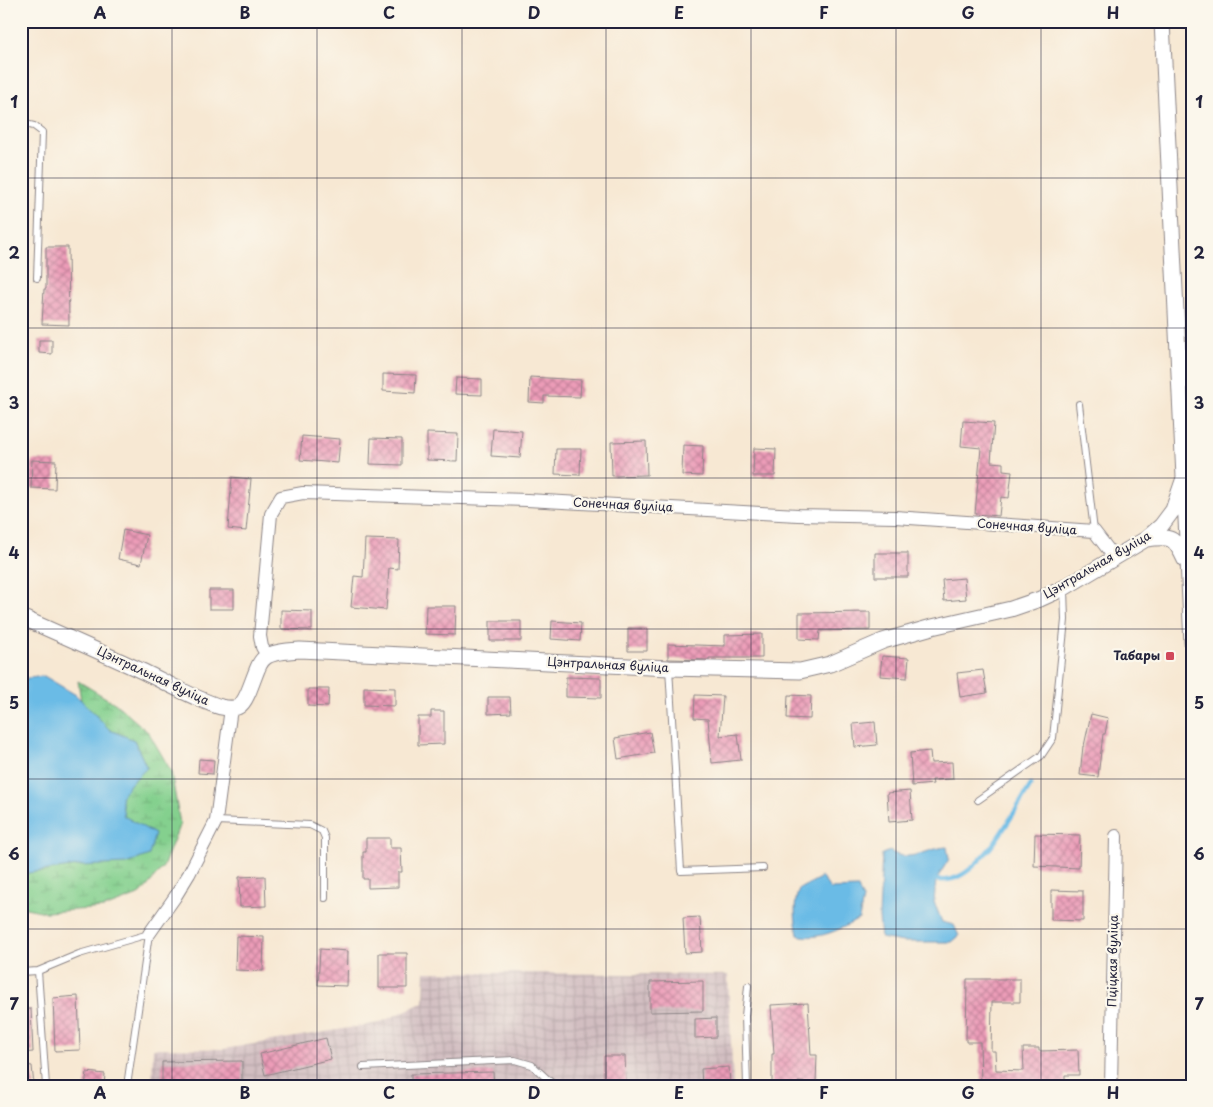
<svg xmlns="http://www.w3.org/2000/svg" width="1213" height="1107" viewBox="0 0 1213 1107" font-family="'Playpen Sans',sans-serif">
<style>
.industrial{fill:url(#industrial-grid)}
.wetland{fill:url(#wetland-marsh);stroke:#537964}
.water{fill:#6bbbe6;stroke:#466e90}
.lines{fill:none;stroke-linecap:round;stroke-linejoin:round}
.stream{stroke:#6bbbe6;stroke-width:4.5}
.building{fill:url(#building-cross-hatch)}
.service-casing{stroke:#8c8587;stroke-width:8}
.minor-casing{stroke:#8c8587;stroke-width:14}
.tertiary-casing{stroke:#8c8587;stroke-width:17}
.service{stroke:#fff;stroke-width:6}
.minor{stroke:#fff;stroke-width:12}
.tertiary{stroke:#fff;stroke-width:15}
.grid{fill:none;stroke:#22223b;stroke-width:1;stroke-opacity:0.55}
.poi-dot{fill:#d1495b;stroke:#fbf7ec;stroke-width:2}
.labels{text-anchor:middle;stroke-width:4.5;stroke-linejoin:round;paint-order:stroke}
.street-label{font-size:12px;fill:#22223b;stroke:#fbf7ec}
.poi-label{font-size:12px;font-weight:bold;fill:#22223b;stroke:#fbf7ec;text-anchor:end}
.neatline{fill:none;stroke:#22223b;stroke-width:2}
.grid-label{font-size:16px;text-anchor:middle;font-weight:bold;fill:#22223b}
</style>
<defs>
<pattern id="industrial-grid" width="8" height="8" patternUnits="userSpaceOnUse" patternTransform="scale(1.25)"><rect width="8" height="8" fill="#d2bec1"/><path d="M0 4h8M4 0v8" fill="none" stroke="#b4a3a7"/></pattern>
<pattern id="wetland-marsh" width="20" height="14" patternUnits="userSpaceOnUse" patternTransform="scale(1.25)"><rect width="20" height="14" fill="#84d08e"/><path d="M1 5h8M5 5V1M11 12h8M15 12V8" fill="none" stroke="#72b27b"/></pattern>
<pattern id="building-cross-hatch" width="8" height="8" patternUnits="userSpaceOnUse" patternTransform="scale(1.25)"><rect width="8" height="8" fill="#ec9cb8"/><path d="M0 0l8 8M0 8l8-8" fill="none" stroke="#bf7f97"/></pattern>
</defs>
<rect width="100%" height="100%" fill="#fbf7ec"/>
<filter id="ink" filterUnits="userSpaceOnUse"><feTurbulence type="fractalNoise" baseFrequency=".02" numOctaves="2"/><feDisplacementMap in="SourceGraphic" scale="10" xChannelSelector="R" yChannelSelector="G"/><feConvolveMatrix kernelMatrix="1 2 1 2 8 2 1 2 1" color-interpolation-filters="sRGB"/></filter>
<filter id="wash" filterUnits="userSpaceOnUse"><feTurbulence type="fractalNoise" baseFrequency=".0096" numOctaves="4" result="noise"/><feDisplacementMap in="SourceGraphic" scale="20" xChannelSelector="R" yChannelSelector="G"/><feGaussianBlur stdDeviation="1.12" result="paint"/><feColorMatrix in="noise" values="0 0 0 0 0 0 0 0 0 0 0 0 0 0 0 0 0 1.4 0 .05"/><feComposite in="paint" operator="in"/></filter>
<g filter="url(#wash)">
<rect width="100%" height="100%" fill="#f7e8d3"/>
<path class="industrial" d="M 425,972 L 728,975 L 733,1086 L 152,1086 L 153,1048 L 224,1049 L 379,1023 L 424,1002 Z"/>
<path class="wetland" d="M 78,681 L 116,704 L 149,733 L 171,771 L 180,824 L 163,867 L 141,894 L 104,908 L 46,912 L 21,907 L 21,700 L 124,832 L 83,714 Z"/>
<path class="water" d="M 44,676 L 76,695 L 110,730 L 134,740 L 147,768 L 131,783 L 121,797 L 124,816 L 155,834 L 149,855 L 126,864 L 78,866 L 21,874 L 21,679 Z
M 947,847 L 949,859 L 936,880 L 934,902 L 942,922 L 954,925 L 959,936 L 952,942 L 903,942 L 881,938 L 879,917 L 882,854 L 890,851 C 908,864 928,848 947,847 Z
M 822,877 L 830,889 L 858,888 L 863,899 L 859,919 C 841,929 818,941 798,935 C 795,918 793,905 799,889 Z"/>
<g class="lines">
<path class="stream" d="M 936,880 C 941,880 947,881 952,879 C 983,871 1014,812 1031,785"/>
</g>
<g id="blocks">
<path class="building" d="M 46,247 L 68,247 L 69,325 L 42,324 L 44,289 L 46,289 Z
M 39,340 L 52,340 L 52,354 L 39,353 Z
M 383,374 L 416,375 L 415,393 L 383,391 Z
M 530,377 L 581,380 L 580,397 L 544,396 L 544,403 L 529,402 Z
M 456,378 L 482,379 L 482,395 L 455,394 Z
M 963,421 L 994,423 L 991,462 L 1003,463 L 1003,470 L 1012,471 L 1009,498 L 1001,497 L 999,516 L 975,514 L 981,448 L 961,446 Z
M 493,429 L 522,431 L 520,458 L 491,456 Z
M 427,433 L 458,434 L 457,461 L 427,460 Z
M 302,436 L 340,439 L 338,463 L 300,460 Z
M 371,438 L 402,439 L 402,465 L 370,464 Z
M 646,441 L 647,475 L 612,476 L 611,442 Z
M 683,445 L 703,446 L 702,476 L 682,475 Z
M 754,448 L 776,449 L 775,476 L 753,476 Z
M 556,449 L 581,449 L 580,475 L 555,474 Z
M 32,460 L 56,461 L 55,489 L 31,488 Z
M 232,477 L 251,479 L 246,531 L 228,529 Z
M 123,530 L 147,535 L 141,564 L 118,559 Z
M 365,539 L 399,540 L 398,569 L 389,568 L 386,610 L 351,607 L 354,576 L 363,577 Z
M 875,553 L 908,553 L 908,577 L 875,577 Z
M 964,578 L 966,599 L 944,601 L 942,580 Z
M 209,590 L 234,590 L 234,609 L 209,609 Z
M 426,606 L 456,606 L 455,635 L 425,634 Z
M 281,610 L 312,611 L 312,630 L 281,629 Z
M 870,612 L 870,630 L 820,631 L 819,640 L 799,639 L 799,613 Z
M 490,621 L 521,621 L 521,641 L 490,641 Z
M 552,621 L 581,623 L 580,641 L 551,639 Z
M 628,628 L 647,628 L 647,651 L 628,651 Z
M 762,634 L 762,658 L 709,658 L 709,660 L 668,659 L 668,644 L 725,646 L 725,635 Z
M 882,656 L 909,658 L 907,678 L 880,676 Z
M 983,670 L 987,693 L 960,697 L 957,673 Z
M 566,677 L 601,678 L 601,698 L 566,697 Z
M 364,687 L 395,688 L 395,706 L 364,705 Z
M 308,689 L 329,689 L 328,707 L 308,706 Z
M 695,695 L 723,696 L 720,736 L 738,734 L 741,760 L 712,763 L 708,719 L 694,718 Z
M 788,695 L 811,696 L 810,719 L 787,718 Z
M 488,697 L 510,697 L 511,713 L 488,714 Z
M 431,711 L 444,711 L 444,744 L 418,745 L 418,717 L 431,717 Z
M 1091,714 L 1108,718 L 1105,734 L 1103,734 L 1098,777 L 1080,775 L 1083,746 L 1084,746 Z
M 875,722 L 877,745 L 855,747 L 853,724 Z
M 650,732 L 654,753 L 618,759 L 615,738 Z
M 930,751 L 931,763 L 952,762 L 953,779 L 932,780 L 933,784 L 912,786 L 910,753 Z
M 199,759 L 214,760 L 213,774 L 198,773 Z
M 910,791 L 912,820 L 889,822 L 887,793 Z
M 1035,834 L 1080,835 L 1079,868 L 1034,866 Z
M 366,838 L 390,838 L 390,848 L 401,848 L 402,872 L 398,872 L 398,887 L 368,888 L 368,879 L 363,879 L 363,852 L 366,852 Z
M 265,876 L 266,906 L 240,907 L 239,877 Z
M 1051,890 L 1083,891 L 1083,921 L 1051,920 Z
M 700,917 L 702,952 L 685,953 L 683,918 Z
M 236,936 L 264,937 L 263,971 L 235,970 Z
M 320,949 L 348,951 L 347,986 L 318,985 Z
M 379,953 L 407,953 L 407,988 L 379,988 Z
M 967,979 L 1020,979 L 1020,1002 L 992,1002 L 991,1051 L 995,1051 L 996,1070 L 1024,1071 L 1023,1048 L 1039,1048 L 1039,1051 L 1078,1050 L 1079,1075 L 1065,1075 L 1065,1086 L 981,1086 L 980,1042 L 966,1042 Z
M 703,981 L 703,1011 L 650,1012 L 650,982 Z
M 78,996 L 80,1050 L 55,1051 L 53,998 Z
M 808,1003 L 811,1055 L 817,1055 L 816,1083 L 798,1082 L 798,1086 L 772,1086 L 772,1054 L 774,1054 L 771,1005 Z
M 21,1009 L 31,1009 L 33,1052 L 21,1053 Z
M 716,1018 L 716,1037 L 695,1038 L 695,1019 Z
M 326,1038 L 331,1059 L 265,1075 L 260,1054 Z
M 604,1056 L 625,1056 L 626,1086 L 604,1086 Z
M 242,1061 L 242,1086 L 162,1086 L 162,1062 Z
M 21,1064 L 32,1066 L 34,1086 L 21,1086 Z
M 729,1067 L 730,1086 L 702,1086 L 701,1069 Z
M 87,1072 L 105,1074 L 104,1086 L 85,1086 Z
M 493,1072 L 494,1086 L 411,1086 L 411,1074 Z"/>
</g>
</g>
<g filter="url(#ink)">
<use href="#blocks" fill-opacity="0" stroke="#8c8587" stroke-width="1"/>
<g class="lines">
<defs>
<path id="service" d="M 21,123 L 34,126 L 42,132 L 37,278
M 1079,404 L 1094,531
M 669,668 L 681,871 L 763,868
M 978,800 L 1041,756 L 1053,738 L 1065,620 L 1064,589
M 216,821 L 310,825 L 322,831 L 325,838 L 325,898
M 38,971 L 46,1086
M 21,972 L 38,971 L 79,954 L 149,934 L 127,1086
M 363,1067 L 515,1060 L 532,1065 L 555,1086
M 747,1086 L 745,1016 L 748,986"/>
<path id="minor" d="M 267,655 L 262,647 L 260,636 L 271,514 L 281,497 L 303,493 L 527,500 L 798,515 L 895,517 L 1094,531 L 1114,557
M 149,934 L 175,897 L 189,874 L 216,821 L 231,708
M 1111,1086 L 1116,836"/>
<path id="tertiary" d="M 1162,21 L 1192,643
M 1146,539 C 1171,536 1174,536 1185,560
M 21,617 C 62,635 103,653 144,672 C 167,683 197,700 221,707 C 226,708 235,709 239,706 C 244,703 246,697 248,693 C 263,657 256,653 300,650 L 669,668 L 800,671 L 830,664 L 883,641 L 932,627 L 1011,609 L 1040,599 L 1064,588 L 1146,539 L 1161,526 L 1173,510 L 1184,478"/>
</defs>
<use href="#service" class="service-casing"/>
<use href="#minor" class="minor-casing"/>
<use href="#tertiary" class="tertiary-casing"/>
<use href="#service" class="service"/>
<use href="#minor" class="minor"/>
<use href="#tertiary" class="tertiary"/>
</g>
</g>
<path class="grid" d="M 172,21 L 172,1086M 317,21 L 317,1086M 462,21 L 462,1086M 606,21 L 606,1086M 751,21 L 751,1086M 896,21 L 896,1086M 1041,21 L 1041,1086M 21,178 L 1192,178M 21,328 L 1192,328M 21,478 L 1192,478M 21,629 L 1192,629M 21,779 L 1192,779M 21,929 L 1192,929"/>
<rect class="poi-dot" x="1165" y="651" width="10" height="10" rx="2.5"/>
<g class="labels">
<g class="street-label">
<text transform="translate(623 505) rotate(3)" y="4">Сонечная вуліца</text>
<text transform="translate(1027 527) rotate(4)" y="4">Сонечная вуліца</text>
<text transform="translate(1097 565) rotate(-30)" y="4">Цэнтральная вуліца</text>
<text transform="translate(608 665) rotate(3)" y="4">Цэнтральная вуліца</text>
<text transform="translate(153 676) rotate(25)" y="4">Цэнтральная вуліца</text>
<text transform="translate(1113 961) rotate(-89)" y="4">Пціцкая вуліца</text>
</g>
<g class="poi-label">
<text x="1160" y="660">Табары</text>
</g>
</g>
<rect width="1213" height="1107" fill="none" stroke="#fbf7ec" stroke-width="55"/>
<rect x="28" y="28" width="1158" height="1052" class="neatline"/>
<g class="grid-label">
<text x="100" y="19">A</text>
<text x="245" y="19">B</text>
<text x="389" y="19">C</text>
<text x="534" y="19">D</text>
<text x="679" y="19">E</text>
<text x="824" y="19">F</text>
<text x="968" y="19">G</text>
<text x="1113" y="19">H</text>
<text x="14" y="108">1</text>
<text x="1199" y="108">1</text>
<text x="14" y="259">2</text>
<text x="1199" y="259">2</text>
<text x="14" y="409">3</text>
<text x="1199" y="409">3</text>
<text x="14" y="559">4</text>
<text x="1199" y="559">4</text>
<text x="14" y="709">5</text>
<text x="1199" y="709">5</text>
<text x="14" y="860">6</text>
<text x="1199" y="860">6</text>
<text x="14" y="1010">7</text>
<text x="1199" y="1010">7</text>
<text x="100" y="1099">A</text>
<text x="245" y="1099">B</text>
<text x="389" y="1099">C</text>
<text x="534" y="1099">D</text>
<text x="679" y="1099">E</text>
<text x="824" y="1099">F</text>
<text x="968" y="1099">G</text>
<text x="1113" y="1099">H</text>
</g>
</svg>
